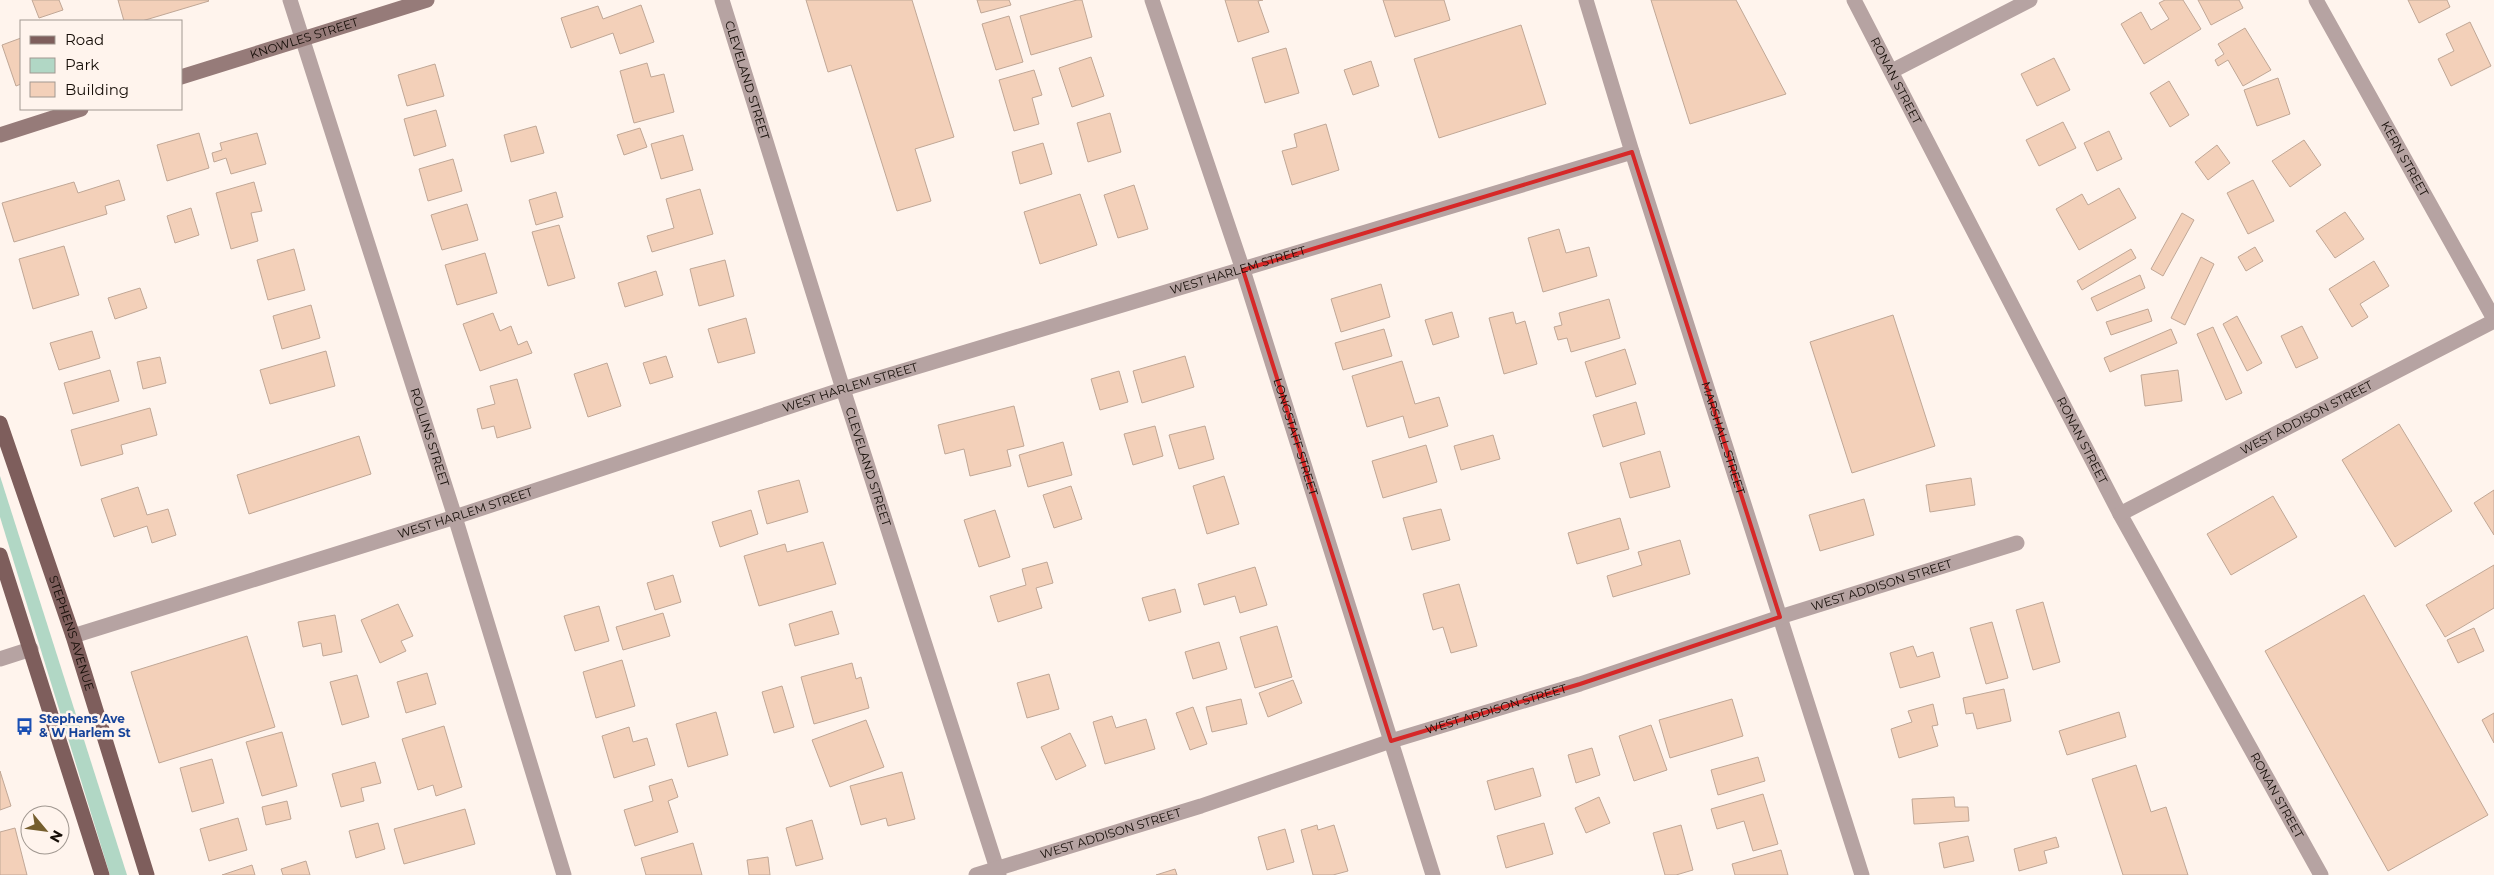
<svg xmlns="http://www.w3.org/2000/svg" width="2494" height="875" viewBox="0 0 2494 875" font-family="Montserrat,sans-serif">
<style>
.green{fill:#b1d7c5}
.building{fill:#f3d0b9;stroke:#c0a796}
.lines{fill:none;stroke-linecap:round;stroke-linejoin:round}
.street{stroke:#b6a3a2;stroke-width:15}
.secondary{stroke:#967b79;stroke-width:15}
.primary{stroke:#7e5e5c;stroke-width:15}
.marked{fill:none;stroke:#d62828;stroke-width:4;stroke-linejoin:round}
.labels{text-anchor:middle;stroke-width:5;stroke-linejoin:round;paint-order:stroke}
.street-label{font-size:12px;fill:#150d07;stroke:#fff4ed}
.transit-label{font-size:12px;font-weight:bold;fill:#164399;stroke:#fff4ed;text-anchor:start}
</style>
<rect width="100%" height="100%" fill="#fff4ed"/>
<path class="green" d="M 0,476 L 127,875 L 110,875 L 0,517 Z"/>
<path class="building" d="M 32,0 L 59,0 L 63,10 L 39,18 Z
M 118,0 L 208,0 L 209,1 L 142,21 L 124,21 Z
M 806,0 L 912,0 L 954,137 L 915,149 L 931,201 L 897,211 L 851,65 L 828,72 Z
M 977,0 L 1009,0 L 1011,5 L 981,13 Z
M 1077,0 L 1082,0 L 1092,37 L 1031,55 L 1020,16 Z
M 1225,0 L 1263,0 L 1258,1 L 1269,32 L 1238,42 Z
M 1383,0 L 1444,0 L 1450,20 L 1395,37 Z
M 1651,0 L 1736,0 L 1786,94 L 1690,124 Z
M 2165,0 L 2183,0 L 2201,29 L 2144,64 L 2121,24 L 2141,12 L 2151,30 L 2169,19 L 2159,3 Z
M 2198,0 L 2239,0 L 2243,8 L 2211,25 Z
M 2408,0 L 2447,0 L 2450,7 L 2419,23 Z
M 641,5 L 654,42 L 620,54 L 613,33 L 571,48 L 561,18 L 598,6 L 603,19 Z
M 1009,16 L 1023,62 L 996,70 L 982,24 Z
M 2470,22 L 2491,66 L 2451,86 L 2438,59 L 2454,51 L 2446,34 Z
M 1521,25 L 1546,104 L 1439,138 L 1414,59 Z
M 2245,28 L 2271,70 L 2243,86 L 2228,60 L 2218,66 L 2215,60 L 2224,54 L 2218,44 Z
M 21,38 L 21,84 L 16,86 L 2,45 Z
M 1286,48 L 1299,93 L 1265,103 L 1252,58 Z
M 1091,57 L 1104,96 L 1072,107 L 1059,68 Z
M 2054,58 L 2070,90 L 2037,106 L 2021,74 Z
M 1371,61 L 1379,86 L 1353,95 L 1344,70 Z
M 647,63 L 651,77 L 664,74 L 674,112 L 634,123 L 620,71 Z
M 435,64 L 444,96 L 407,106 L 398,75 Z
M 1034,70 L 1042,95 L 1032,98 L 1039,124 L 1014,131 L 999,80 Z
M 2278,78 L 2290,114 L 2257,126 L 2244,90 Z
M 2169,81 L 2189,115 L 2170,127 L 2150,93 Z
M 436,110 L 446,146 L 414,156 L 404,119 Z
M 1110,113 L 1121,152 L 1088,162 L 1077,123 Z
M 2063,122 L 2076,148 L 2039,166 L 2026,140 Z
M 1326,124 L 1339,170 L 1292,185 L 1282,151 L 1297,147 L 1294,134 Z
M 536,126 L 544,153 L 511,162 L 504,135 Z
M 640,128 L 647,147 L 624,155 L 617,135 Z
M 2109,131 L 2122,159 L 2097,171 L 2084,143 Z
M 199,133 L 209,168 L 167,181 L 157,145 Z
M 257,133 L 266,164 L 231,174 L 226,158 L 214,162 L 212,153 L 222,150 L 220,143 Z
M 683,135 L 693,170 L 661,179 L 651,144 Z
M 2304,140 L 2321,165 L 2290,187 L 2272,161 Z
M 1043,143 L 1052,174 L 1020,184 L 1012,152 Z
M 2217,145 L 2230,163 L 2208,180 L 2195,162 Z
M 453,159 L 462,191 L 428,201 L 419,169 Z
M 119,180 L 125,200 L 105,206 L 107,214 L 14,242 L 2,203 L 74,182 L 78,193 Z
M 2253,180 L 2274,221 L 2248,234 L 2227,193 Z
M 254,182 L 262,211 L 251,213 L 258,241 L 231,249 L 216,193 Z
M 1134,185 L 1148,229 L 1118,238 L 1104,195 Z
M 2119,188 L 2136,218 L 2079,250 L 2056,209 L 2082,194 L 2088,205 Z
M 700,189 L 713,234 L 652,252 L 647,236 L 674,228 L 666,199 Z
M 556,192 L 563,217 L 536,225 L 529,200 Z
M 1080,194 L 1097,245 L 1040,264 L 1024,212 Z
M 467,204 L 478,240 L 442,250 L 431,215 Z
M 191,208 L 199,235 L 175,243 L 167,216 Z
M 2345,212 L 2364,239 L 2335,258 L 2316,231 Z
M 2182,213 L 2194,220 L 2163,276 L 2151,269 Z
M 559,225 L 575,278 L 548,286 L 532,232 Z
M 1559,229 L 1566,253 L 1589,247 L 1597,276 L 1543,292 L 1528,238 Z
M 64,246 L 79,295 L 33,309 L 19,259 Z
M 2255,247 L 2263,261 L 2246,271 L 2238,257 Z
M 294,249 L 305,290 L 268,300 L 257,260 Z
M 2131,249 L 2136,258 L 2082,290 L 2077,281 Z
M 485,253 L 497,293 L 457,305 L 445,265 Z
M 2201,257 L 2214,264 L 2185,325 L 2171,318 Z
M 725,260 L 734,296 L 699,306 L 690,269 Z
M 2374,261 L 2389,286 L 2360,304 L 2368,317 L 2352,327 L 2329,289 Z
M 656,271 L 663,295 L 625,307 L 618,283 Z
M 2140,275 L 2145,288 L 2097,311 L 2091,298 Z
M 1381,284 L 1390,317 L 1341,332 L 1331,299 Z
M 140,288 L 147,308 L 115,319 L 108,298 Z
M 1609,299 L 1620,338 L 1571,352 L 1567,338 L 1558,340 L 1554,327 L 1562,325 L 1559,313 Z
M 311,305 L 320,338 L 282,349 L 273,316 Z
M 2148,309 L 2152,321 L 2111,335 L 2106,322 Z
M 1452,312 L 1459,337 L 1433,345 L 1425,320 Z
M 1513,312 L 1516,324 L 1525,321 L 1537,364 L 1504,374 L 1489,318 Z
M 493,313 L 500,331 L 511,326 L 518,345 L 527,341 L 532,353 L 480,371 L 463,324 Z
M 1893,315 L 1935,446 L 1852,473 L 1810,342 Z
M 2237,316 L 2262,363 L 2247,371 L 2223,324 Z
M 746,318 L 755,353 L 718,363 L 708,329 Z
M 2302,326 L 2318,358 L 2296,368 L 2281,336 Z
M 2213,327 L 2242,393 L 2226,400 L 2197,334 Z
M 1384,329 L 1392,356 L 1343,370 L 1335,343 Z
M 2171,329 L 2177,343 L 2110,372 L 2104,358 Z
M 92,331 L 100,358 L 59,370 L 50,343 Z
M 1625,349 L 1636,384 L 1596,397 L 1585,362 Z
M 326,351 L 335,386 L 270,404 L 260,370 Z
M 666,356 L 673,377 L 650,384 L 643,363 Z
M 1185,356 L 1194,387 L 1142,403 L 1133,371 Z
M 160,357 L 166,383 L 143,389 L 137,362 Z
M 1402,361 L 1415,404 L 1439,397 L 1448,426 L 1409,438 L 1403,416 L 1367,427 L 1352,376 Z
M 607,363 L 621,406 L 588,417 L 574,374 Z
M 110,370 L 119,401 L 73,414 L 64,383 Z
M 2178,370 L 2182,401 L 2145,406 L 2141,375 Z
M 1119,371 L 1128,402 L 1100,410 L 1091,379 Z
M 517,379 L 531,428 L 497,438 L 494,426 L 482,429 L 477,409 L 495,404 L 490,386 Z
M 1636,402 L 1645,434 L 1603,447 L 1593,415 Z
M 1014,406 L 1024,446 L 1007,450 L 1011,466 L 970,476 L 964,449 L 945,454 L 938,425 Z
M 150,408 L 157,435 L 121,445 L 123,454 L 81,466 L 71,430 Z
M 2399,424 L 2452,511 L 2395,547 L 2342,460 Z
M 1155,426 L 1163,456 L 1133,465 L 1124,434 Z
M 1205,426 L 1214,459 L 1179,469 L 1169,435 Z
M 1493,435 L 1500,459 L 1461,470 L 1454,446 Z
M 359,436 L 371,474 L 249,514 L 237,475 Z
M 1063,442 L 1072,475 L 1028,487 L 1019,455 Z
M 1426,445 L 1437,482 L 1383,498 L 1372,461 Z
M 1660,451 L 1670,487 L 1630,498 L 1620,463 Z
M 1224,476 L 1239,524 L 1207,534 L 1193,486 Z
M 1971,478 L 1975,505 L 1930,512 L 1926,485 Z
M 799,480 L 808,512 L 767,524 L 758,491 Z
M 1071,486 L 1082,519 L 1054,528 L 1043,495 Z
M 138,487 L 147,515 L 168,509 L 176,535 L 152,543 L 147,526 L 114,537 L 101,499 Z
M 2494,490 L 2494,535 L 2474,503 Z
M 2273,496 L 2297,537 L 2231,575 L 2207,534 Z
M 1864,499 L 1874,535 L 1820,551 L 1809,515 Z
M 1441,509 L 1450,540 L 1412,550 L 1403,518 Z
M 751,510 L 758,534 L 720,547 L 712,522 Z
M 995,510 L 1010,557 L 979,567 L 964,520 Z
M 1620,518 L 1629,549 L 1577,564 L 1568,533 Z
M 1680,540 L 1690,574 L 1613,597 L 1607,576 L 1642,565 L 1638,552 Z
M 823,542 L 836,584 L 759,606 L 744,556 L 785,544 L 787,552 Z
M 1047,562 L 1053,583 L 1036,588 L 1042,608 L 998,622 L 990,596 L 1026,585 L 1022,569 Z
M 2494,565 L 2494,608 L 2445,637 L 2426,605 Z
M 1255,567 L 1267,605 L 1240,613 L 1235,596 L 1204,605 L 1198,584 Z
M 673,575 L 681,602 L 655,610 L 647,583 Z
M 1459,584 L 1477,646 L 1451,653 L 1443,627 L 1433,630 L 1423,594 Z
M 1175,589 L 1181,612 L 1149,621 L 1142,598 Z
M 2364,595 L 2488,815 L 2388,871 L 2265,651 Z
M 2043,602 L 2060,662 L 2033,670 L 2016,610 Z
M 398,604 L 413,636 L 401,641 L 406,651 L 380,663 L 361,620 Z
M 599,606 L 609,641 L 575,651 L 564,616 Z
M 832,611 L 839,634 L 795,646 L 789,624 Z
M 663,613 L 670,636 L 623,650 L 616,627 Z
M 335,615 L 342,652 L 323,656 L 321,643 L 303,647 L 298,622 Z
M 1992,622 L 2008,678 L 1986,684 L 1970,628 Z
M 1277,626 L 1292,677 L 1255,688 L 1240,637 Z
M 2474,628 L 2484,651 L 2458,663 L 2447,640 Z
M 247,636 L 275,727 L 159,763 L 131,672 Z
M 1219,642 L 1227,669 L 1193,679 L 1185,652 Z
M 1913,646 L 1917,657 L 1933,652 L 1940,677 L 1900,688 L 1890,653 Z
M 622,660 L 635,706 L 596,718 L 583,672 Z
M 852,663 L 856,679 L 861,677 L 869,708 L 814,724 L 801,677 Z
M 427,673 L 436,704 L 406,713 L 397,682 Z
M 1049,674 L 1059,709 L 1027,718 L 1017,683 Z
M 357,675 L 369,717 L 342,725 L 330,682 Z
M 1293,680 L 1302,703 L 1268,717 L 1259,693 Z
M 782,686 L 794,727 L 774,733 L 762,692 Z
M 2004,689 L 2011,721 L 1977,729 L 1973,713 L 1966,714 L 1963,698 Z
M 1241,699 L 1247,724 L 1212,732 L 1206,707 Z
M 1732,699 L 1743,736 L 1670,758 L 1659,720 Z
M 1933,704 L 1938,725 L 1932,726 L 1938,746 L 1899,758 L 1891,729 L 1912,722 L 1908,711 Z
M 1193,707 L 1207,744 L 1190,750 L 1176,713 Z
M 716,712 L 728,755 L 688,767 L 676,724 Z
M 2119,712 L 2126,737 L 2067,755 L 2059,731 Z
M 2494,713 L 2494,743 L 2482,720 Z
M 1112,716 L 1116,728 L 1146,719 L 1155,749 L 1105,764 L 1093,722 Z
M 866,720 L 884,767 L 830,787 L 812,740 Z
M 1651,725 L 1667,770 L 1634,781 L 1619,736 Z
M 444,726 L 462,787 L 436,796 L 433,785 L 418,790 L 402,739 Z
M 629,727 L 633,742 L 647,738 L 655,765 L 614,778 L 602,736 Z
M 282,732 L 297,786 L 262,796 L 246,742 Z
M 1070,733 L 1086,766 L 1056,780 L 1041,747 Z
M 1592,748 L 1600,775 L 1576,783 L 1568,755 Z
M 1758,757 L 1765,781 L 1718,795 L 1711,770 Z
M 212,759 L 224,803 L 192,812 L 180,768 Z
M 375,762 L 381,783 L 361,788 L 364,801 L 341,807 L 332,774 Z
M 2136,765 L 2151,812 L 2166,807 L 2188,875 L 2123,875 L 2092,779 Z
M 1533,768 L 1541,796 L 1495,810 L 1487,781 Z
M 0,771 L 11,806 L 0,810 Z
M 902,772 L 915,819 L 888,826 L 886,818 L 861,825 L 850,786 Z
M 672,779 L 678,797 L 668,801 L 678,832 L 635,846 L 624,810 L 653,801 L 649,786 Z
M 1763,794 L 1778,844 L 1753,851 L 1744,821 L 1717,829 L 1711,809 Z
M 1599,797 L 1610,823 L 1586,833 L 1575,808 Z
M 1954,797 L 1955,807 L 1968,807 L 1969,821 L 1914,824 L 1912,799 Z
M 287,801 L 291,819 L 266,825 L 262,807 Z
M 465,809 L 475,844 L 404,864 L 394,829 Z
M 238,818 L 247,850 L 209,861 L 200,829 Z
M 812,820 L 823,859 L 796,866 L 786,828 Z
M 378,823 L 385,849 L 356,858 L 349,831 Z
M 1544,823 L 1553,854 L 1506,868 L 1497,836 Z
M 1317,825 L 1318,830 L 1334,825 L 1348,871 L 1333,875 L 1313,875 L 1301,830 Z
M 1681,825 L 1693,870 L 1676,875 L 1665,875 L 1653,833 Z
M 15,828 L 27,875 L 0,875 L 0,832 Z
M 1285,829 L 1294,862 L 1267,870 L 1258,837 Z
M 1968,836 L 1974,861 L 1944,868 L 1939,843 Z
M 2056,837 L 2059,847 L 2044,851 L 2047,863 L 2019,871 L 2014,849 Z
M 693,843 L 702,875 L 646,875 L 641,858 Z
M 1781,850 L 1788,875 L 1735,875 L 1732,864 Z
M 768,857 L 770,875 L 749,875 L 747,860 Z
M 306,861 L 310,875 L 283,875 L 281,869 Z
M 252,865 L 255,875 L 222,875 Z
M 1175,869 L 1177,875 L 1156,875 Z"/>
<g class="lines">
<g class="street">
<path id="s1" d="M 290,0 L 455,517 L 564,875"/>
<path id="s2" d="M 722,0 L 843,389 L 999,875"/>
<path id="s3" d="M 1152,0 L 1243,270 L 1433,875"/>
<path id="s4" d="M 1586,0 L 1632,152 L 1862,875"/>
<path id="s5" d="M 1854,0 L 2120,514 L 2321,875"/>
<path id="s6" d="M 2316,0 L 2494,319"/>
<path d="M 1892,71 L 2030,0"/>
<path id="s7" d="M 2120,514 L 2494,321"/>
<path id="s8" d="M 73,636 L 455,517 L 843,389 L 1632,152"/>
<path d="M 0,659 L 31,649"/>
<path id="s9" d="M 976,875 L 1201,806 L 1391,741 L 1580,684 L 1780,617 L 2017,543"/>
</g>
<g class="secondary">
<path id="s10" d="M 181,77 L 427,0"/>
<path d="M 0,135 L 81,109"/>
</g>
<g class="primary">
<path id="s11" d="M 0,423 L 73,636 L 147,875"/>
<path d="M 0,555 L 102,875"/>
</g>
</g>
<path class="marked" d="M 1632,152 L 1780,617 L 1580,684 L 1391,741 L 1243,270 Z"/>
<defs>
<symbol id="bus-bare" viewBox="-9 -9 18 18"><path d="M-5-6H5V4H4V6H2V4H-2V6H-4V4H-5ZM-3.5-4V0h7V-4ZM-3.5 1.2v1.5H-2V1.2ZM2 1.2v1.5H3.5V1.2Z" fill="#1a4fb4" stroke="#fff4ed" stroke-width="2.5" paint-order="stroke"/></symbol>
</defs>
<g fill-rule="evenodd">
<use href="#bus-bare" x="12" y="714" width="25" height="25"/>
</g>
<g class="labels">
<g class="street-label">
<text dy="4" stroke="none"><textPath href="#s10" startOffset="129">KNOWLES STREET</textPath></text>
<text dy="4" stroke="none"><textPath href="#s2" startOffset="84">CLEVELAND STREET</textPath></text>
<text dy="4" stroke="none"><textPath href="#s5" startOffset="91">RONAN STREET</textPath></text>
<text dy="4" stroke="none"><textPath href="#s6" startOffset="182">KERN STREET</textPath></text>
<text dy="4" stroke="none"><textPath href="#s8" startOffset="1221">WEST HARLEM STREET</textPath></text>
<text dy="4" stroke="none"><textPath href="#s8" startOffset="816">WEST HARLEM STREET</textPath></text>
<text dy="4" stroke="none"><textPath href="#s7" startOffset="210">WEST ADDISON STREET</textPath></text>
<text dy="4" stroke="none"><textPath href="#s1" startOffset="459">ROLLINS STREET</textPath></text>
<text dy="4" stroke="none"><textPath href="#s3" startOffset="460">LONGSTAFF STREET</textPath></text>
<text dy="4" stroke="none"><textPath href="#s4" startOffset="459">MARSHALL STREET</textPath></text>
<text dy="4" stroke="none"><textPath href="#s5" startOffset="496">RONAN STREET</textPath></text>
<text dy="4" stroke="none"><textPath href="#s2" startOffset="489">CLEVELAND STREET</textPath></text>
<text dy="4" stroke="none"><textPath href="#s8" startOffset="411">WEST HARLEM STREET</textPath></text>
<text dy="4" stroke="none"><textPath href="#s9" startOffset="951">WEST ADDISON STREET</textPath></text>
<text dy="4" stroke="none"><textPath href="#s11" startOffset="222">STEPHENS AVENUE</textPath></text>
<text dy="4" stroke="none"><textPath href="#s9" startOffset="546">WEST ADDISON STREET</textPath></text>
<text dy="4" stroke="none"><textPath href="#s5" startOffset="901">RONAN STREET</textPath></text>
<text dy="4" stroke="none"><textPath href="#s9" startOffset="141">WEST ADDISON STREET</textPath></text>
</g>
<g class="transit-label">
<text x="39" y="723">Stephens Ave<tspan x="39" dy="14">&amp; W Harlem St</tspan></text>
</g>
</g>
<rect x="20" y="20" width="162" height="90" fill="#fff4ed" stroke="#a19891"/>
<rect x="30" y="36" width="25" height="8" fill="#7e5e5c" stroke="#a19891"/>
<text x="65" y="45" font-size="15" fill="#150d07">Road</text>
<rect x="30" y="58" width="25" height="15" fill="#b1d7c5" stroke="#a19891"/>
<text x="65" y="70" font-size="15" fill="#150d07">Park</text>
<rect x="30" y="82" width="25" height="15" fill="#f3d0b9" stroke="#a19891"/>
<text x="65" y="95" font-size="15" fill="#150d07">Building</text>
<g transform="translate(45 830) rotate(119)"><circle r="24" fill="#fff4ed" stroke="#a19891"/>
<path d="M0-4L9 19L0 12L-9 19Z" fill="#755e2e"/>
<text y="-8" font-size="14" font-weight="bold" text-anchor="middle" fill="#150d07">N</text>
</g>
</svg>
